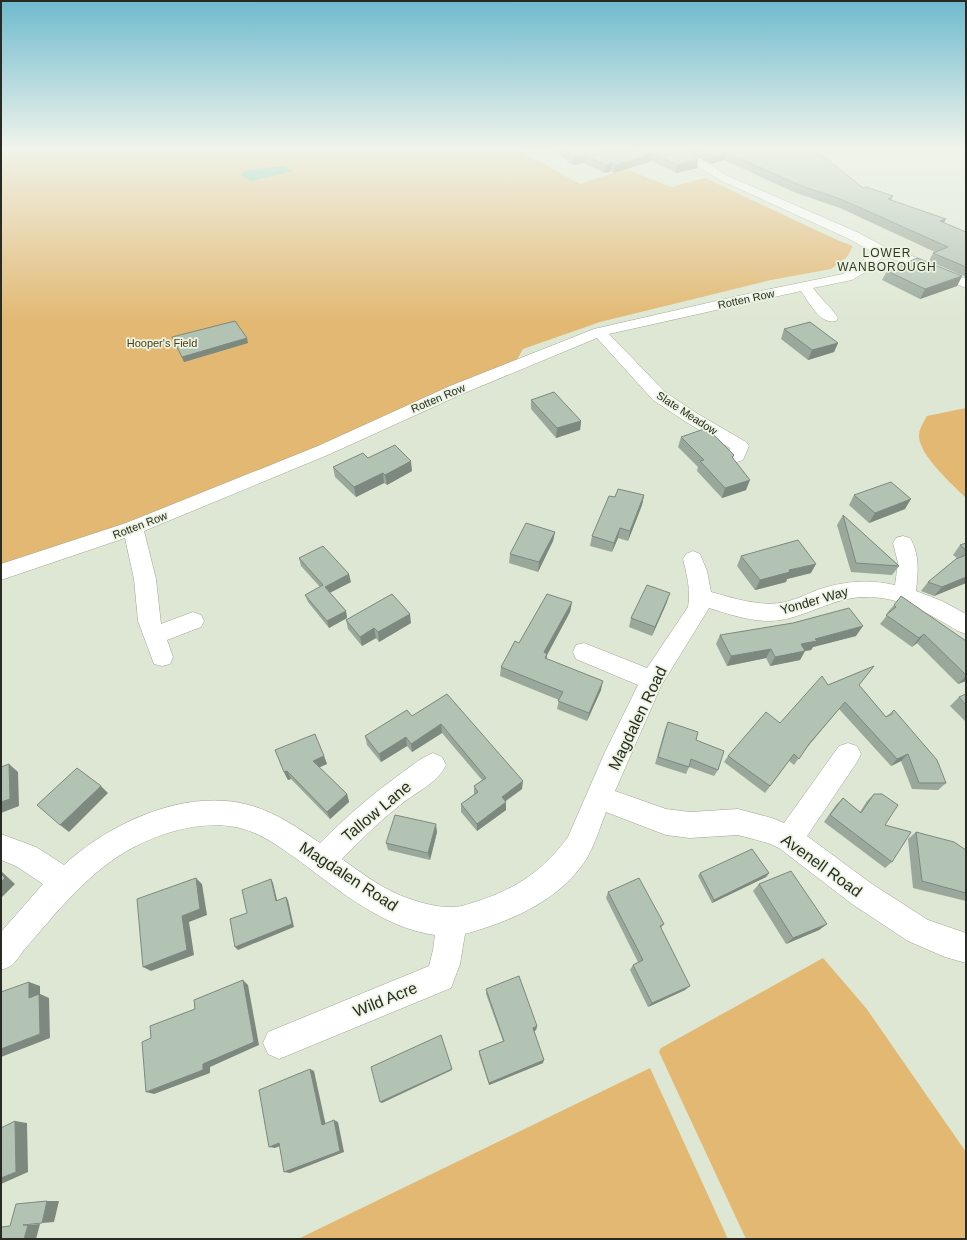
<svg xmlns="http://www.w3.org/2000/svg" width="967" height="1240" viewBox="0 0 967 1240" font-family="Helvetica,sans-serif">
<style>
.green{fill:#e2b872}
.water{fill:#59c2a6}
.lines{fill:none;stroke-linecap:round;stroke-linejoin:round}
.minor-casing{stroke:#9ea693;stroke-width:1}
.tertiary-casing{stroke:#9ea693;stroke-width:1}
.minor{fill:#fff;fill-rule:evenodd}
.tertiary{fill:#fff;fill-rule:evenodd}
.wall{fill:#99a89b}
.shaded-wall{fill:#7d887e}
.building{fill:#b2c3b4;stroke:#7d887e}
.labels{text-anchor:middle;stroke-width:3.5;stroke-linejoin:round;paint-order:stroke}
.far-street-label{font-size:11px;fill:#282b24;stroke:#ebf4e0}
.far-park-label{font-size:11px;fill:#4d3a1a;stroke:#ebf4e0}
.far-neighbourhood-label{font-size:12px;letter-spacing:1px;fill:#323829;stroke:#ebf4e0}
.street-label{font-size:13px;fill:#282b24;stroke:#ebf4e0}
.near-street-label{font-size:16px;fill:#282b24;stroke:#ebf4e0}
</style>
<rect width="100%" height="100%" fill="#dee7d3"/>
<path class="green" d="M 1,149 L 517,149 L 580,184 L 626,169 L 671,187 L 705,178 L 837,240 L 853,246 L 847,257 L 831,269 L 771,280 L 600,322 L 523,349 L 513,367 L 133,528 L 1,565 Z
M 966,408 L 966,498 C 953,485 919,455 919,436 C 919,429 923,423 927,416 Z
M 823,958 L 866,1008 L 966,1152 L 966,1239 L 746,1239 L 659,1052 L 661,1048 Z
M 650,1068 L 728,1239 L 298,1239 Z"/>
<path class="water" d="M 283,166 L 293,171 L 251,181 L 241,175 L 246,170 Z"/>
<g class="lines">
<defs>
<path id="minor" d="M 882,247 L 887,248 L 889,251 L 869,270 L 852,280 L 813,288 C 821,299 831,307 838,318 L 836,321 C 820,325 809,302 801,291 L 609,334 L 665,392 L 698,414 L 746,442 L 749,446 L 743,460 L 737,462 L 731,460 L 728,456 L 730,448 L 686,422 L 653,400 L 597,338 L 462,394 L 330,454 L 144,531 L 156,579 L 161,624 L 193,612 L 201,615 L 204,621 L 201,627 L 167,640 L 173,657 L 170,664 L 162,666 L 154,664 L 138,621 L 134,579 L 125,538 L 1,580 L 1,564 L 126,523 L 318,446 L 450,386 L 594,329 L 751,293 L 843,274 L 859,264 L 877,248 Z
M 903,536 L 910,538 C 920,555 918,572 916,591 L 942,601 L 966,614 L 966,634 L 958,631 C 930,614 899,596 865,597 C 835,597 810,615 781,620 C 757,624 732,615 709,608 L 661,686 L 615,791 L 666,809 L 690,812 L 738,809 L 772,818 L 784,823 L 839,746 L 848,743 L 857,746 L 861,754 L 857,762 L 807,836 L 872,884 L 928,920 L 966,933 L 966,963 L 945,957 L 908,941 L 852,904 L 779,848 L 768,843 L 738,835 L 690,838 L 666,835 L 606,812 C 600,827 595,844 587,858 C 560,901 511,921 465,934 L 460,964 L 451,988 L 279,1059 L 268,1054 L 263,1043 L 268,1032 L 429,966 L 433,950 L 435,935 C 384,928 341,892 301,862 C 285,851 270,839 252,832 C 217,817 170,829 138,845 C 103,862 74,892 49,921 C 40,931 32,941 23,951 C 20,955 16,962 12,965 C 9,967 4,969 1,970 L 1,932 L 43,884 L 16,866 L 1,860 L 1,834 L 36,847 L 64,865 C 108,824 183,789 245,804 C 272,810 297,827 320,843 C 345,818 371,795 399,775 C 410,767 420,758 433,753 L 442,757 L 446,765 C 438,783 414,793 399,806 C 379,822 360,840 342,859 C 363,874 385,891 410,899 C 422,903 436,907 449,907 C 458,908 469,904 478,901 C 516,889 545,869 568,837 L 605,752 L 638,685 L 576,659 L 573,652 L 576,645 L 584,643 L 647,668 L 688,607 C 691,591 687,575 683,559 L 686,554 L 693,551 L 700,554 L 707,571 L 711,592 C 733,598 757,606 780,603 C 793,601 805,595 817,590 C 844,581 868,579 895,585 L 898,563 L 893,543 L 896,538 Z"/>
<path id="tertiary" d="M 666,149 L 679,149 L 700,159 L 728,176 L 857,232 L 887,248 L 918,258 L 966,279 L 966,288 L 908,264 L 877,254 L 847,238 L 720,180 L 692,163 L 667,151 Z"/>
</defs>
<use href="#minor" class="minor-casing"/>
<use href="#tertiary" class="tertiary-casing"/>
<use href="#minor" class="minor"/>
<use href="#tertiary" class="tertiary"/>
</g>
<path class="wall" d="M 552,149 L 644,149 L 620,152 L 601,150 L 607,151 L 624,152 L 646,149 L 697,168 L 676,173 L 652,161 L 614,173 L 611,171 L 605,173 L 584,163 L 573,165 Z
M 686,149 L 805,149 L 863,188 L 893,196 L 891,200 L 966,232 L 966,277 L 929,261 L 933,253 L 935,252 L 840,208 L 796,193 L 724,160 L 711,164 L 686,151 Z
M 887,271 L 962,276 L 957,286 L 920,299 L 882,280 Z
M 784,329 L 838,343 L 834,352 L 808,360 L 781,339 Z
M 172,337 L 248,343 L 184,362 Z
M 531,400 L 581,421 L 580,430 L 556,438 L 531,409 Z
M 681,437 L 734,455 L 733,458 L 746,490 L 722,498 L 697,471 L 698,467 L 678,447 Z
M 368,458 L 412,471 L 387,485 L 384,483 L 356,497 L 335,477 L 333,467 Z
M 644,495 L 642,505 L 628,541 L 618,538 L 612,552 L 590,546 L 592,536 L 615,497 Z
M 854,495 L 905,509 L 869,523 L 849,505 Z
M 843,515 L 899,566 L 892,575 L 851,572 L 837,525 Z
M 555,532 L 553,541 L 538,572 L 509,563 L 510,554 Z
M 966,543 L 966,583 L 934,596 L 921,591 L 928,582 L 957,558 L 953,555 L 960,545 Z
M 741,556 L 811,573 L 787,579 L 786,582 L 755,590 L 737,566 Z
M 299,558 L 351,582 L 330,593 L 346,611 L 347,618 L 329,628 L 308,602 L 305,595 L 320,587 L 301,566 Z
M 572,602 L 570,612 L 547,655 L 546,659 L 601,690 L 587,721 L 557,709 L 559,700 L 500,676 L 501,667 L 519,643 Z
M 667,602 L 652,636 L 629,627 L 631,618 Z
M 894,605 L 966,641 L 966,681 L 958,684 L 917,643 L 912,647 L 880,624 L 888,614 L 887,613 Z
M 346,620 L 411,623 L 379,642 L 376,638 L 362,646 L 348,629 Z
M 720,635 L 856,636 L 813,647 L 811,650 L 805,651 L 800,660 L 770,666 L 766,658 L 727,666 L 716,644 Z
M 874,666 L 859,685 L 886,717 L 888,715 L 892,712 L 946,783 L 938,790 L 912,789 L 901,761 L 891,766 L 839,709 L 806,748 L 794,765 L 789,761 L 765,793 L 724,762 L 728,756 L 780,723 L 828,685 Z
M 447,694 L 522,789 L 506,801 L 506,810 L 477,831 L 461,812 L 461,804 L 474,794 L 474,786 L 482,780 L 442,733 L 412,752 L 407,746 L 381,762 L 367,745 L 365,736 L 412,716 Z
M 966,694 L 966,722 L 950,706 L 959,697 Z
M 668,722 L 696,740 L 718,770 L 714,776 L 689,767 L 686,774 L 655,764 L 665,729 Z
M 324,756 L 327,764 L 319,767 L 347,794 L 349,802 L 330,819 L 291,779 L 288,780 L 284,772 Z
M 874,794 L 885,825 L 892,862 L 885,868 L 824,822 L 836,805 L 843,798 L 860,812 L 867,801 Z
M 437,832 L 430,860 L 388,850 L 386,843 Z
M 916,832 L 966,850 L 966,901 L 913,888 L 908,839 Z
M 700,873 L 769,873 L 766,877 L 712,903 L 698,876 Z
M 759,884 L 827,924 L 819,930 L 786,944 L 753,891 Z
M 608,892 L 664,924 L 661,928 L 685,990 L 648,1007 L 630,970 L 633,965 L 638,962 L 606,898 Z
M 486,989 L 537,1026 L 536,1030 L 534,1031 L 543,1063 L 489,1085 L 479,1054 L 479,1051 L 503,1041 L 486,994 Z"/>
<path class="shaded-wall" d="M 620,149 L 644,149 L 620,152 Z
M 726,152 L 724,160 L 711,164 L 712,156 Z
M 653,153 L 652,161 L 614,173 L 615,165 Z
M 585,155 L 584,163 L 573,165 L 574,157 Z
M 698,159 L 697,168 L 676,173 L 677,165 Z
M 612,163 L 611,171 L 605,173 L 606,165 Z
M 893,196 L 889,204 L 888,199 Z
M 946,219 L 942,227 L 940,221 Z
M 962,276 L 957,286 L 920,299 L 925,289 Z
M 247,338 L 248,343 L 184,362 L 182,357 Z
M 838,343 L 834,352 L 808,360 L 812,350 Z
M 581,421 L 580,430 L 556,438 L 557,428 Z
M 411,461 L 412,471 L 387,485 L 385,475 Z
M 383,473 L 384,483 L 356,497 L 354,487 Z
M 750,480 L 746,490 L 722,498 L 725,488 Z
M 644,495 L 642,505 L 628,541 L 630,531 Z
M 911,499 L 905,509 L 869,523 L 875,513 Z
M 620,528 L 618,538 L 612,552 L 614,543 Z
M 555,532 L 553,541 L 538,572 L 539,562 Z
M 816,564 L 811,573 L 787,579 L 786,582 L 755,590 L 760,580 L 789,570 Z
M 349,574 L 351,582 L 327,594 L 325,587 Z
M 966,577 L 966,583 L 934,596 L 942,587 Z
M 670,593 L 667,602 L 652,636 L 655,627 Z
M 572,602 L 570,612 L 547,655 L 546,663 L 544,652 Z
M 346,611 L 347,618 L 329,628 L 327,621 Z
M 410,614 L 411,623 L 379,642 L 378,632 Z
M 863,626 L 856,636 L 813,647 L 811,650 L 805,651 L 800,660 L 770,666 L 775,657 L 801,644 L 815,639 Z
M 374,628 L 376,638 L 362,646 L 360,637 Z
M 924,634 L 917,643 L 912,647 L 919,638 Z
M 771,649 L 766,658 L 727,666 L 731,656 Z
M 966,676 L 966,681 L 958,684 Z
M 603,681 L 601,690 L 587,721 L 589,713 Z
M 845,702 L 839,709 L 804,751 L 809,744 Z
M 441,724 L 442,733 L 412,752 L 411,744 Z
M 406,737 L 407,746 L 381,762 L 379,754 Z
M 908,754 L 901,761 L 891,766 L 897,759 Z
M 324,756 L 327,764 L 316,769 L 313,761 Z
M 9,764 L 18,772 L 19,806 L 1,813 L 1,802 Z
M 287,771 L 291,779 L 288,780 L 284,772 Z
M 523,781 L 522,789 L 501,804 L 502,797 Z
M 101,786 L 108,793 L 69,832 L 60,825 Z
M 347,794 L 349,802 L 330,819 L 327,812 Z
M 506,802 L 506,810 L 477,831 L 477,824 Z
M 436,824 L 437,832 L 430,860 L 428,853 Z
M 1,871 L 15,884 L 1,898 Z
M 769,873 L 766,877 L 712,903 L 714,900 Z
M 196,878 L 202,884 L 207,915 L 189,922 L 194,955 L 151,971 L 143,967 L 182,916 Z
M 271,879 L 273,883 L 278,904 L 276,901 Z
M 286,897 L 288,900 L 294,927 L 238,950 L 235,947 Z
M 827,924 L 819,930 L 786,944 L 793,938 Z
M 243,980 L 248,985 L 259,1045 L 210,1067 L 210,1073 L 154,1094 L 146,1092 L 203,1064 Z
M 29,982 L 40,986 L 40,994 L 49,998 L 50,1038 L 1,1057 L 1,1049 L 29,998 Z
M 690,986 L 685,990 L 648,1007 L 652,1003 Z
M 537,1026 L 536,1030 L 532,1032 L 533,1028 Z
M 544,1060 L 543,1063 L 489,1085 L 489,1083 Z
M 310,1069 L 314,1071 L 326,1126 L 322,1125 Z
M 452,1069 L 452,1070 L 382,1103 L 380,1102 Z
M 334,1120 L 338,1122 L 344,1152 L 290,1173 L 284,1172 Z
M 15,1121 L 27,1123 L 28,1172 L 1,1184 L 1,1178 Z
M 279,1143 L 285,1144 L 275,1148 L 269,1147 Z
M 47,1201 L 59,1201 L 54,1222 L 42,1223 Z
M 40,1224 L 36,1239 L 24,1239 L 28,1225 Z"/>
<path class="building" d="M 564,149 L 598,149 L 607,151 L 624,152 L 646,149 L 678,149 L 698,159 L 677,165 L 653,153 L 615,165 L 612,163 L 606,165 L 585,155 L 574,157 Z
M 699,149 L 805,149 L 826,158 L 863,188 L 866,187 L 893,196 L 888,199 L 946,219 L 940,221 L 966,232 L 966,267 L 933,253 L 948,247 L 843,200 L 799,185 L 726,152 L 712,156 Z
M 917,258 L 962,276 L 925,289 L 887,271 Z
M 235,321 L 247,338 L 182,357 L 172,337 Z
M 810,322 L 838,343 L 812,350 L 784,329 Z
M 554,392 L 581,421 L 557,428 L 531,400 Z
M 707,428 L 734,455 L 732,457 L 750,480 L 725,488 L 700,461 L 704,460 L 681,437 Z
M 395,445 L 411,461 L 385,475 L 383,473 L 354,487 L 333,467 L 363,453 L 368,458 Z
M 891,482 L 911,499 L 875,513 L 854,495 Z
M 618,489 L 644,495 L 630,531 L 620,528 L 614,543 L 592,536 L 609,496 L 615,497 Z
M 843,515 L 899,566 L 856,563 Z
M 526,523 L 555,532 L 539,562 L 510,554 Z
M 798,540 L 816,564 L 789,570 L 790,572 L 760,580 L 741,556 Z
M 966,543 L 966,550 L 960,545 Z
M 323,546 L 349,574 L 325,587 L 346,611 L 327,621 L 305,595 L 323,585 L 299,558 Z
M 966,555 L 966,577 L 942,587 L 928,582 L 956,559 Z
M 647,585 L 670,593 L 655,627 L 631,618 Z
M 392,594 L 410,614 L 378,632 L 374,628 L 360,637 L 346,620 Z
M 547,594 L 572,602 L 544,652 L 547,654 L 545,658 L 603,681 L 589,713 L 558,701 L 563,692 L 501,667 L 515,641 L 519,643 Z
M 901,596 L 966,641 L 966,675 L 924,634 L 919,638 L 886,615 L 896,607 L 894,605 Z
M 849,608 L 863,626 L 815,639 L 817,641 L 801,644 L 805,651 L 775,657 L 771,649 L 731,656 L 720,635 L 793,623 Z
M 874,666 L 859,685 L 886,717 L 892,714 L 892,712 L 894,710 L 937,760 L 946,783 L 919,783 L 908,754 L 897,759 L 845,702 L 809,744 L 799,759 L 794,754 L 770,786 L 728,756 L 766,712 L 780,723 L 822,676 L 828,685 Z
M 447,694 L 523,781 L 502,797 L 506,802 L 477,824 L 461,804 L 478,792 L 474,786 L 486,778 L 441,724 L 411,744 L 406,737 L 379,754 L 365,736 L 407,710 L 412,716 Z
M 966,694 L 966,705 L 959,697 Z
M 668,722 L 698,732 L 696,740 L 724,751 L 718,770 L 691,759 L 689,767 L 658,757 Z
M 315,734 L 324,756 L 313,761 L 347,794 L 327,812 L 287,771 L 284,772 L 275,750 Z
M 9,764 L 10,799 L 1,802 L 1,767 Z
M 77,768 L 101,786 L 60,825 L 37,805 Z
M 874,794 L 882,794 L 898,805 L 885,825 L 911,832 L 892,862 L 830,815 L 843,798 L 861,813 Z
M 395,815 L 436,824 L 428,853 L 386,843 Z
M 916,832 L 954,842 L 966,850 L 966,893 L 922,881 Z
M 752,849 L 769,873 L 714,900 L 700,873 Z
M 791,871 L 827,924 L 793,938 L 759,884 Z
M 1,874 L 5,878 L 1,882 Z
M 196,878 L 200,909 L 182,916 L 187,950 L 143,967 L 137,899 Z
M 639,878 L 664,924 L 660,926 L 690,986 L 652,1003 L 633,965 L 643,960 L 608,892 Z
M 271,879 L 276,901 L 286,897 L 292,924 L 235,947 L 230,919 L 247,913 L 242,890 Z
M 519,976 L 537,1026 L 533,1028 L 544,1060 L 489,1083 L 479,1051 L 504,1041 L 486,989 Z
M 243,980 L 254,1042 L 203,1064 L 203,1070 L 146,1092 L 142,1042 L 151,1038 L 150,1026 L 195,1009 L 194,1000 Z
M 29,982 L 29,998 L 39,994 L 40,1034 L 1,1049 L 1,992 Z
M 441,1035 L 452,1069 L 380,1102 L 371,1067 Z
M 310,1069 L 322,1125 L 334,1120 L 340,1151 L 284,1172 L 279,1143 L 269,1147 L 259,1090 Z
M 15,1121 L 16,1172 L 1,1178 L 1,1128 Z
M 47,1201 L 42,1223 L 23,1225 L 28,1225 L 24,1239 L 1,1239 L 1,1227 L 10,1226 L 16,1204 Z"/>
<linearGradient id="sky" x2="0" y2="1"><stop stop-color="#6fbace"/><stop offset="0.46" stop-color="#f0f4eb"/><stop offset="1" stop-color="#f0f4eb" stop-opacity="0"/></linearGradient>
<rect width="967" height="322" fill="url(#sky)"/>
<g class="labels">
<g class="far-street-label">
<text transform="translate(746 299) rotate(-12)" y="4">Rotten Row</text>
<text transform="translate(438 398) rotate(-23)" y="4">Rotten Row</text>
<text transform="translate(687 413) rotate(33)" y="4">Slate Meadow</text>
<text transform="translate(140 525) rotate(-21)" y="4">Rotten Row</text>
</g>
<g class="far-park-label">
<text x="162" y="347">Hooper's Field</text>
</g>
<g class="far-neighbourhood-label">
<text x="887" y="257">LOWER<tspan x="887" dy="14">WANBOROUGH</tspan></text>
</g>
<g class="street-label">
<text transform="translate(814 600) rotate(-16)" y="5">Yonder Way</text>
</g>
<g class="near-street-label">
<text transform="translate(637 718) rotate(-64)" y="6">Magdalen Road</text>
<text transform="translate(376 811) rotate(-40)" y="6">Tallow Lane</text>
<text transform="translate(822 865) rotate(36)" y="6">Avenell Road</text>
<text transform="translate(349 876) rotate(33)" y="6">Magdalen Road</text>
<text transform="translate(385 999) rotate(-22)" y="6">Wild Acre</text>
</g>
</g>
<rect width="967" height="1240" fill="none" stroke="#282b24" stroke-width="4"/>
</svg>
